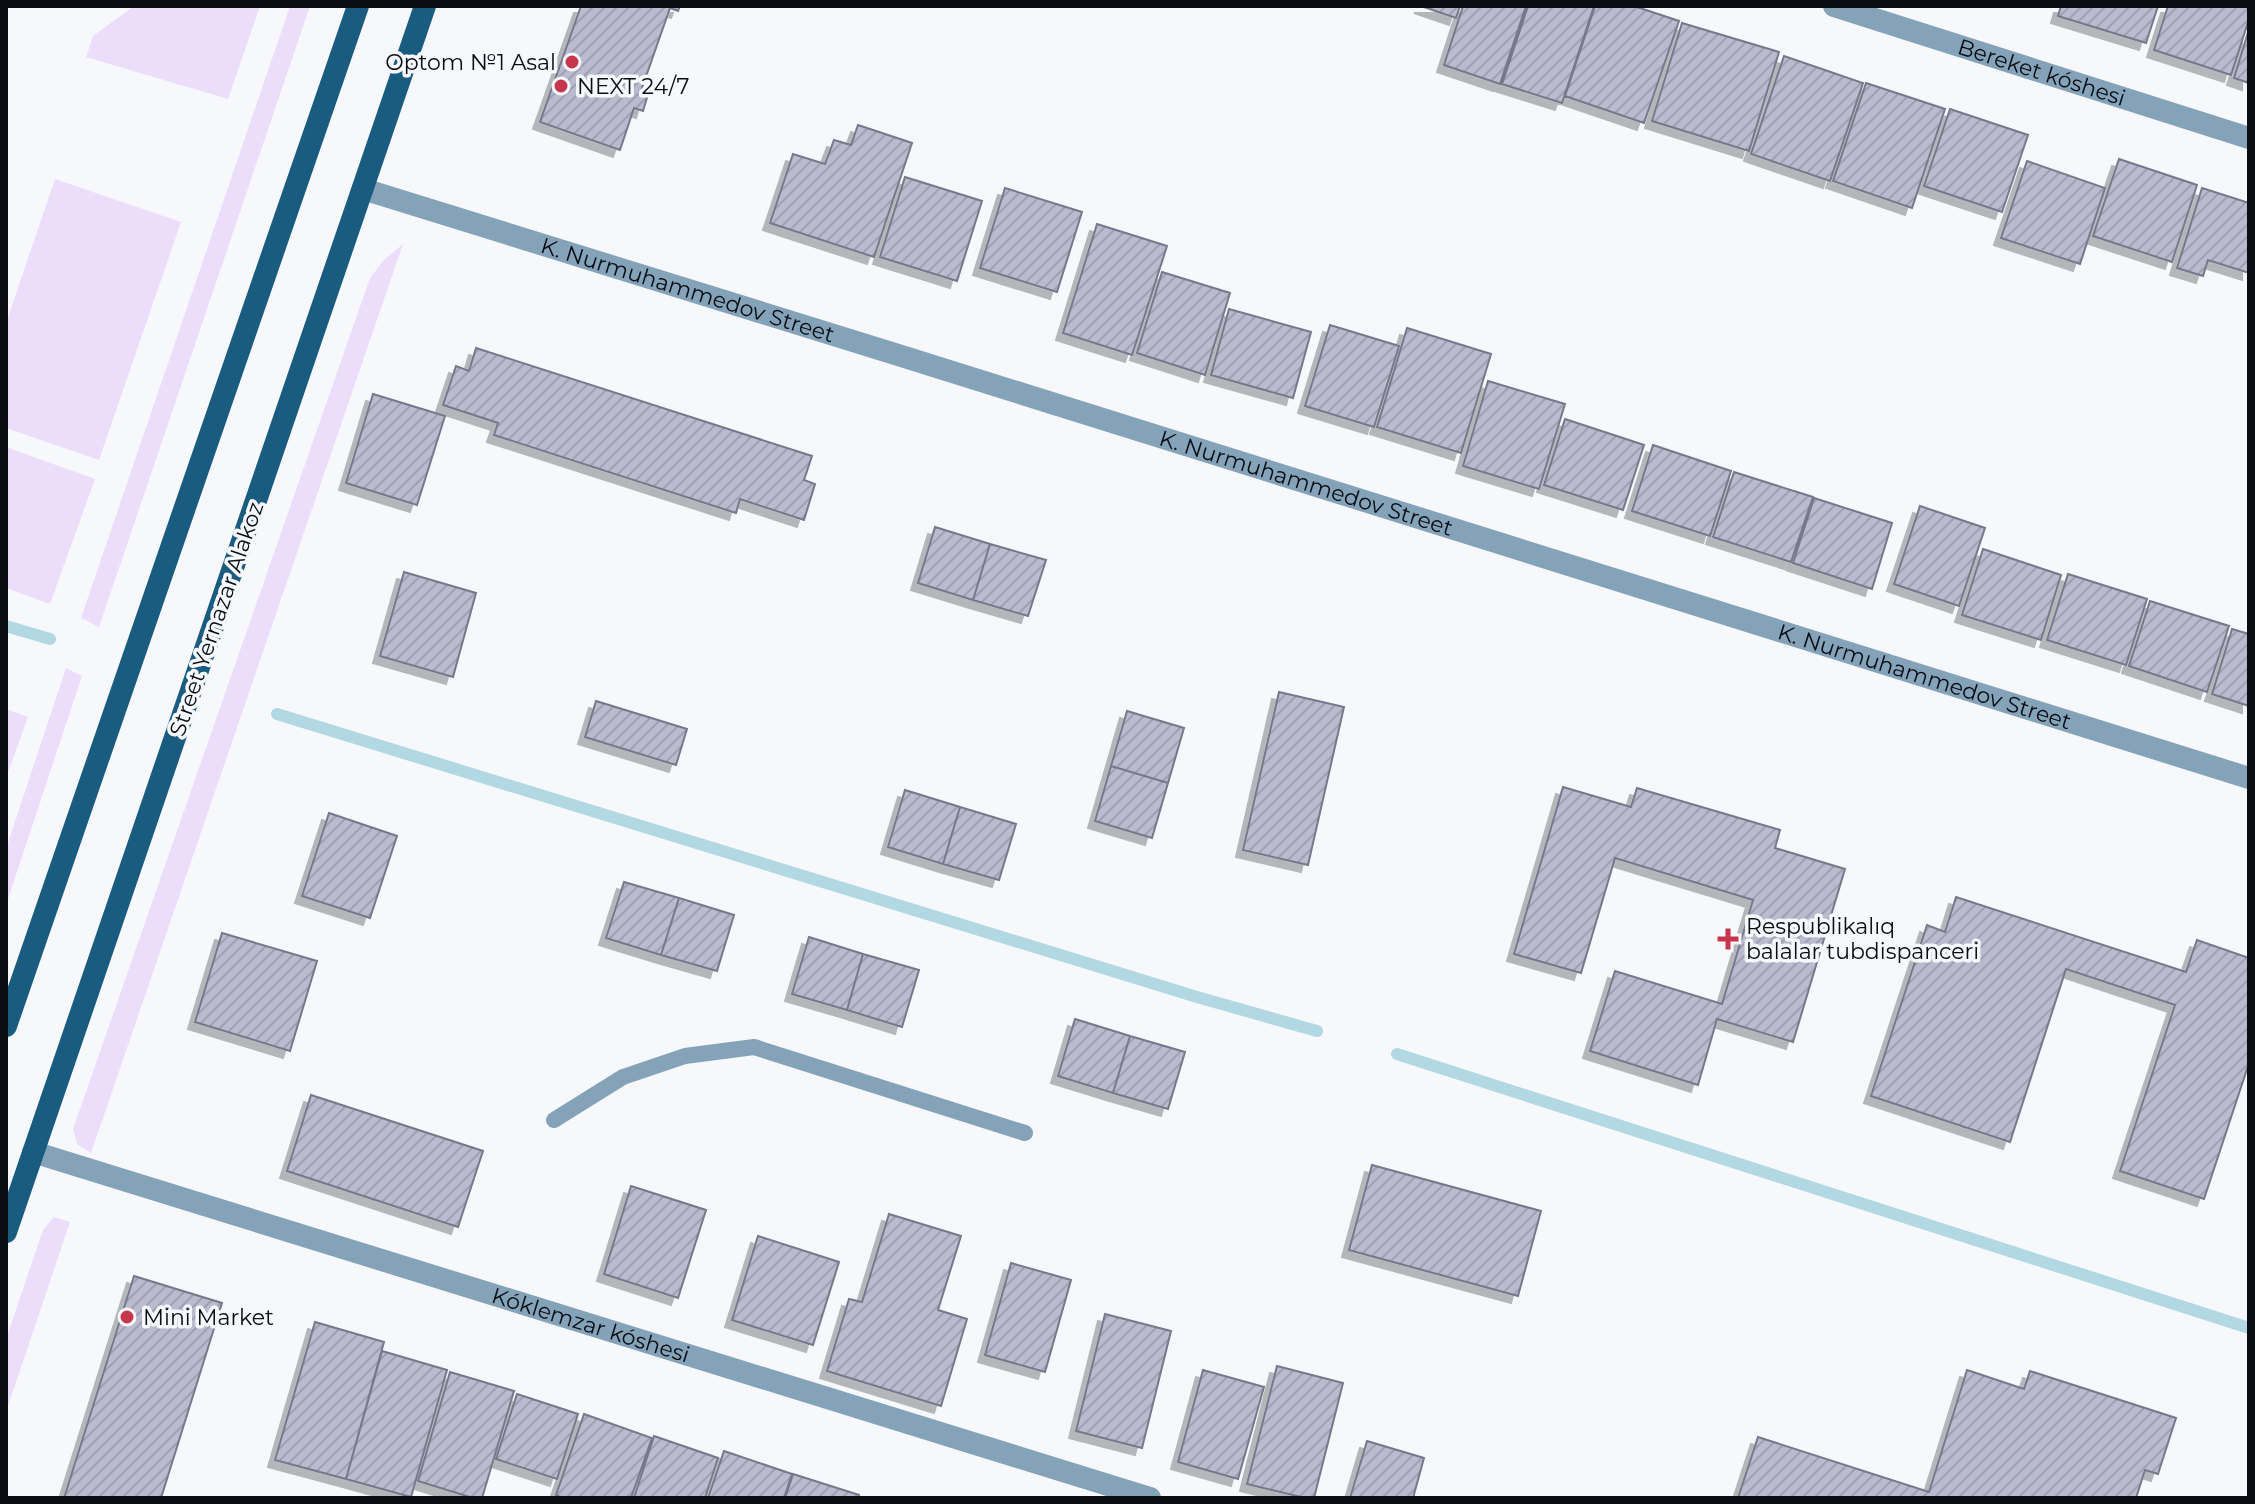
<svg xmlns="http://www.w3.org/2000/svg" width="2255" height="1504" viewBox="0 0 2255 1504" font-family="Montserrat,sans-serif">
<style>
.grass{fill:#ecdefa}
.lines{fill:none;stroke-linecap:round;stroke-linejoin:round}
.stream{stroke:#b1d8e3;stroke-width:12}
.building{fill:url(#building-hatch);stroke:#78788b;stroke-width:2;filter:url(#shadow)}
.service{stroke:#84a2b8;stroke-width:16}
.minor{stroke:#84a2b8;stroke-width:22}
.primary{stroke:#1a5b80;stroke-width:22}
.poi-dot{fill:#c6364c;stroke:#f6f8fc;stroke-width:3}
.labels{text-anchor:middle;stroke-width:7;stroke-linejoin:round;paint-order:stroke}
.poi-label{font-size:22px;fill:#090c13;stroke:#f6f8fc;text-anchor:start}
.street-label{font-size:22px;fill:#090c13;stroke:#f6f8fc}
</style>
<defs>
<pattern id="building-hatch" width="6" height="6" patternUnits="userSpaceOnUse" patternTransform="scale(2)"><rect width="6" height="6" fill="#bbbbd0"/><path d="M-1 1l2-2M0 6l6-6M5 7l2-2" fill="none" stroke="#9fa0b2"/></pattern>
<filter id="shadow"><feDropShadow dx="-7" dy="7" stdDeviation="0" flood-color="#0004"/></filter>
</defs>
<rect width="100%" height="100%" fill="#f6f8fc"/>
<path class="grass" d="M 134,6 L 260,6 L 228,99 L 86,57 L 93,36 Z
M 290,6 L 310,6 L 99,627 L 81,618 Z
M 55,179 L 181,222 L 99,460 L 6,428 L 6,323 Z
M 403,244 L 91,1153 L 77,1144 L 73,1129 L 370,278 L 384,260 Z
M 6,447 L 95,479 L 50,604 L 6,588 Z
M 66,668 L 82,676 L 6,905 L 6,849 Z
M 6,709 L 28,717 L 6,778 Z
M 54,1217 L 70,1222 L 6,1412 L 6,1339 L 43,1230 Z"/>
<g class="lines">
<path class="stream" d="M 6,626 L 50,639
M 277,714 L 1197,997 L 1317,1031
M 1397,1054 L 2249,1328"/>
</g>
<path class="building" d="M 581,6 L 680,6 L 678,11 L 670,8 L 642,88 L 649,91 L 643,111 L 634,108 L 620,150 L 540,122 Z
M 1421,6 L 1460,6 L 1456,18 Z
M 1463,6 L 1526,6 L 1500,84 L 1444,65 Z
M 1528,6 L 1594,6 L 1562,103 L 1502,84 Z
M 1595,6 L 1634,6 L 1679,21 L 1644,123 L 1565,96 Z
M 2061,6 L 2158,6 L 2146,43 L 2058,16 Z
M 2168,6 L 2249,6 L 2249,19 L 2231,75 L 2154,50 Z
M 1682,23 L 1779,52 L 1749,151 L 1652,121 Z
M 2249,29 L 2249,83 L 2234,78 Z
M 1784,56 L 1863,83 L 1830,181 L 1751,154 Z
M 1866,83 L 1945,109 L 1912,208 L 1833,181 Z
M 1950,109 L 2028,135 L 2002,212 L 1924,186 Z
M 858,125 L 912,143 L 874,257 L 770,223 L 793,154 L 825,164 L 834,140 L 851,145 Z
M 2119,159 L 2197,185 L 2172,262 L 2093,236 Z
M 2027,161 L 2105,188 L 2080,264 L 2001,238 Z
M 905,177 L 982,201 L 957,281 L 880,257 Z
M 1005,188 L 1082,212 L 1057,292 L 980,268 Z
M 2202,188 L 2249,203 L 2249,273 L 2208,260 L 2203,276 L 2177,268 Z
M 1097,224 L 1167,246 L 1132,355 L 1063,333 Z
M 1162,272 L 1230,293 L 1205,375 L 1137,353 Z
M 1229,309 L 1311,332 L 1293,398 L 1211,375 Z
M 1330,325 L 1399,346 L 1374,427 L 1305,406 Z
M 1407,328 L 1491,354 L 1461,453 L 1377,427 Z
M 476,348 L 812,456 L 804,480 L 815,484 L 804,520 L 740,499 L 736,513 L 494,435 L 498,423 L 443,405 L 456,366 L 469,371 Z
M 1488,381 L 1565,404 L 1539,489 L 1463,466 Z
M 373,394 L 445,416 L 417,505 L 346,483 Z
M 1565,419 L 1644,445 L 1623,510 L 1544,485 Z
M 1653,445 L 1731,471 L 1710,536 L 1632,511 Z
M 1734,472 L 1813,497 L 1791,562 L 1713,537 Z
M 1814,498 L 1892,523 L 1872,589 L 1793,563 Z
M 1920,506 L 1985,528 L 1959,606 L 1894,584 Z
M 935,527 L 990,544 L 973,600 L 918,583 Z
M 990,544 L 1046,560 L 1028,616 L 973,600 Z
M 1983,549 L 2061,575 L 2041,640 L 1962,615 Z
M 404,572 L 476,593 L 453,677 L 380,656 Z
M 2068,574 L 2147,599 L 2126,665 L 2047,640 Z
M 2150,601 L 2229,626 L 2207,692 L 2129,666 Z
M 2232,629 L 2249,634 L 2249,706 L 2212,694 Z
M 1279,692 L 1344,707 L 1308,865 L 1243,850 Z
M 596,701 L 687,729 L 676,765 L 585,737 Z
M 1127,711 L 1184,728 L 1168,783 L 1111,766 Z
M 1111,766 L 1168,783 L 1152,838 L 1095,821 Z
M 1563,787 L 1631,807 L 1637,788 L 1780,830 L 1775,848 L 1845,869 L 1793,1042 L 1717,1019 L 1698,1085 L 1590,1051 L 1615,971 L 1722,1004 L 1753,900 L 1615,858 L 1581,973 L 1514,954 Z
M 905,790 L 960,807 L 943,864 L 888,847 Z
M 960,807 L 1016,824 L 999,880 L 943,864 Z
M 329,813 L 397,836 L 370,918 L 302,896 Z
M 624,882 L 679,898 L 661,955 L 606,938 Z
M 1956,897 L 2186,972 L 2197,940 L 2249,958 L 2249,1063 L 2204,1199 L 2120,1171 L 2175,1005 L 2066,969 L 2010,1142 L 1871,1096 L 1927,925 L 1945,932 Z
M 679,898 L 734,915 L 717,971 L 661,955 Z
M 222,933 L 317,961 L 290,1051 L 195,1022 Z
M 809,937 L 863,954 L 847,1010 L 792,994 Z
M 863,954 L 919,970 L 902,1027 L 847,1010 Z
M 1075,1019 L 1130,1036 L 1113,1093 L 1058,1076 Z
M 1130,1036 L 1185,1052 L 1168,1109 L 1113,1093 Z
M 311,1095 L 483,1151 L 458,1227 L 287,1171 Z
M 1372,1165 L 1541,1211 L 1518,1296 L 1349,1250 Z
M 631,1186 L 706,1210 L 678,1298 L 604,1274 Z
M 889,1214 L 961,1236 L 938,1310 L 967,1319 L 941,1406 L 827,1371 L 849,1299 L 862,1302 Z
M 758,1236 L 839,1262 L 813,1345 L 732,1320 Z
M 1011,1263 L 1071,1280 L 1045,1372 L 985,1355 Z
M 134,1276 L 222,1303 L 161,1498 L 64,1498 Z
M 1105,1314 L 1171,1331 L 1142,1448 L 1076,1431 Z
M 315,1322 L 384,1342 L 346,1479 L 275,1460 Z
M 382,1351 L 447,1370 L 411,1497 L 346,1479 Z
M 1277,1366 L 1343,1383 L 1314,1498 L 1305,1498 L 1247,1484 Z
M 1203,1370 L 1264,1387 L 1238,1479 L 1178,1462 Z
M 1967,1370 L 2024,1389 L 2030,1371 L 2176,1418 L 2158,1474 L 2145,1470 L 2136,1498 L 1738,1498 L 1758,1437 L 1929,1492 Z
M 450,1372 L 514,1391 L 482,1498 L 473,1498 L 418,1481 Z
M 517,1394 L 578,1414 L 557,1479 L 496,1459 Z
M 584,1414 L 652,1438 L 631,1498 L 563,1498 L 556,1495 Z
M 654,1436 L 718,1458 L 705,1498 L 634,1498 Z
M 1367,1441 L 1424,1458 L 1413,1498 L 1350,1498 Z
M 724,1451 L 792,1474 L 784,1498 L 708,1498 Z
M 793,1474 L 859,1495 L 858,1498 L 785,1498 Z"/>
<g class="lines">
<path class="service" d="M 554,1120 L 623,1077 L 685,1056 L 754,1047 L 1025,1133"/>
<g class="minor">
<path id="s1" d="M 1834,6 L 2249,138"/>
<path id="s2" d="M 363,189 L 895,354 L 2249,778"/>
<path id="s3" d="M 33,1152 L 1150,1498"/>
</g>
<path class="primary" d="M 6,1026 L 358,6
M 6,1232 L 425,6"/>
</g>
<g class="poi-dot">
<circle cx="572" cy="62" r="8"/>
<circle cx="561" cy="86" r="8"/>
<path d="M1724 927h8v8h8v8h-8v8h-8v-8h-8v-8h8z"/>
<circle cx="127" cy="1317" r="8"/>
</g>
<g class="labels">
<g class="poi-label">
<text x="556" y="70" text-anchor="end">Optom №1 Asal</text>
<text x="577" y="94">NEXT 24/7</text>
<text x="1746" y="934">Respublikalıq<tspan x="1746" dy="25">balalar tubdispanceri</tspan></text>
<text x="143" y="1325">Mini Market</text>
</g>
<g class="street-label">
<text dy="8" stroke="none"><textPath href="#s1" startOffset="218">Bereket kóshesi</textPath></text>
<text dy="8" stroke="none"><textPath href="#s2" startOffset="340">K. Nurmuhammedov Street</textPath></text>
<text dy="8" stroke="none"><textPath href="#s2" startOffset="988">K. Nurmuhammedov Street</textPath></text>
<text transform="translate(216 619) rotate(-71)" y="8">Street Yernazar Alakoz</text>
<text dy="8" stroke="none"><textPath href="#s2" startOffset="1636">K. Nurmuhammedov Street</textPath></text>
<text dy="8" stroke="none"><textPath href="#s3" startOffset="584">Kóklemzar kóshesi</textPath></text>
</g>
</g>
<rect width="2255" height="1504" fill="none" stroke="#090c13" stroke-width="16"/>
</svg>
